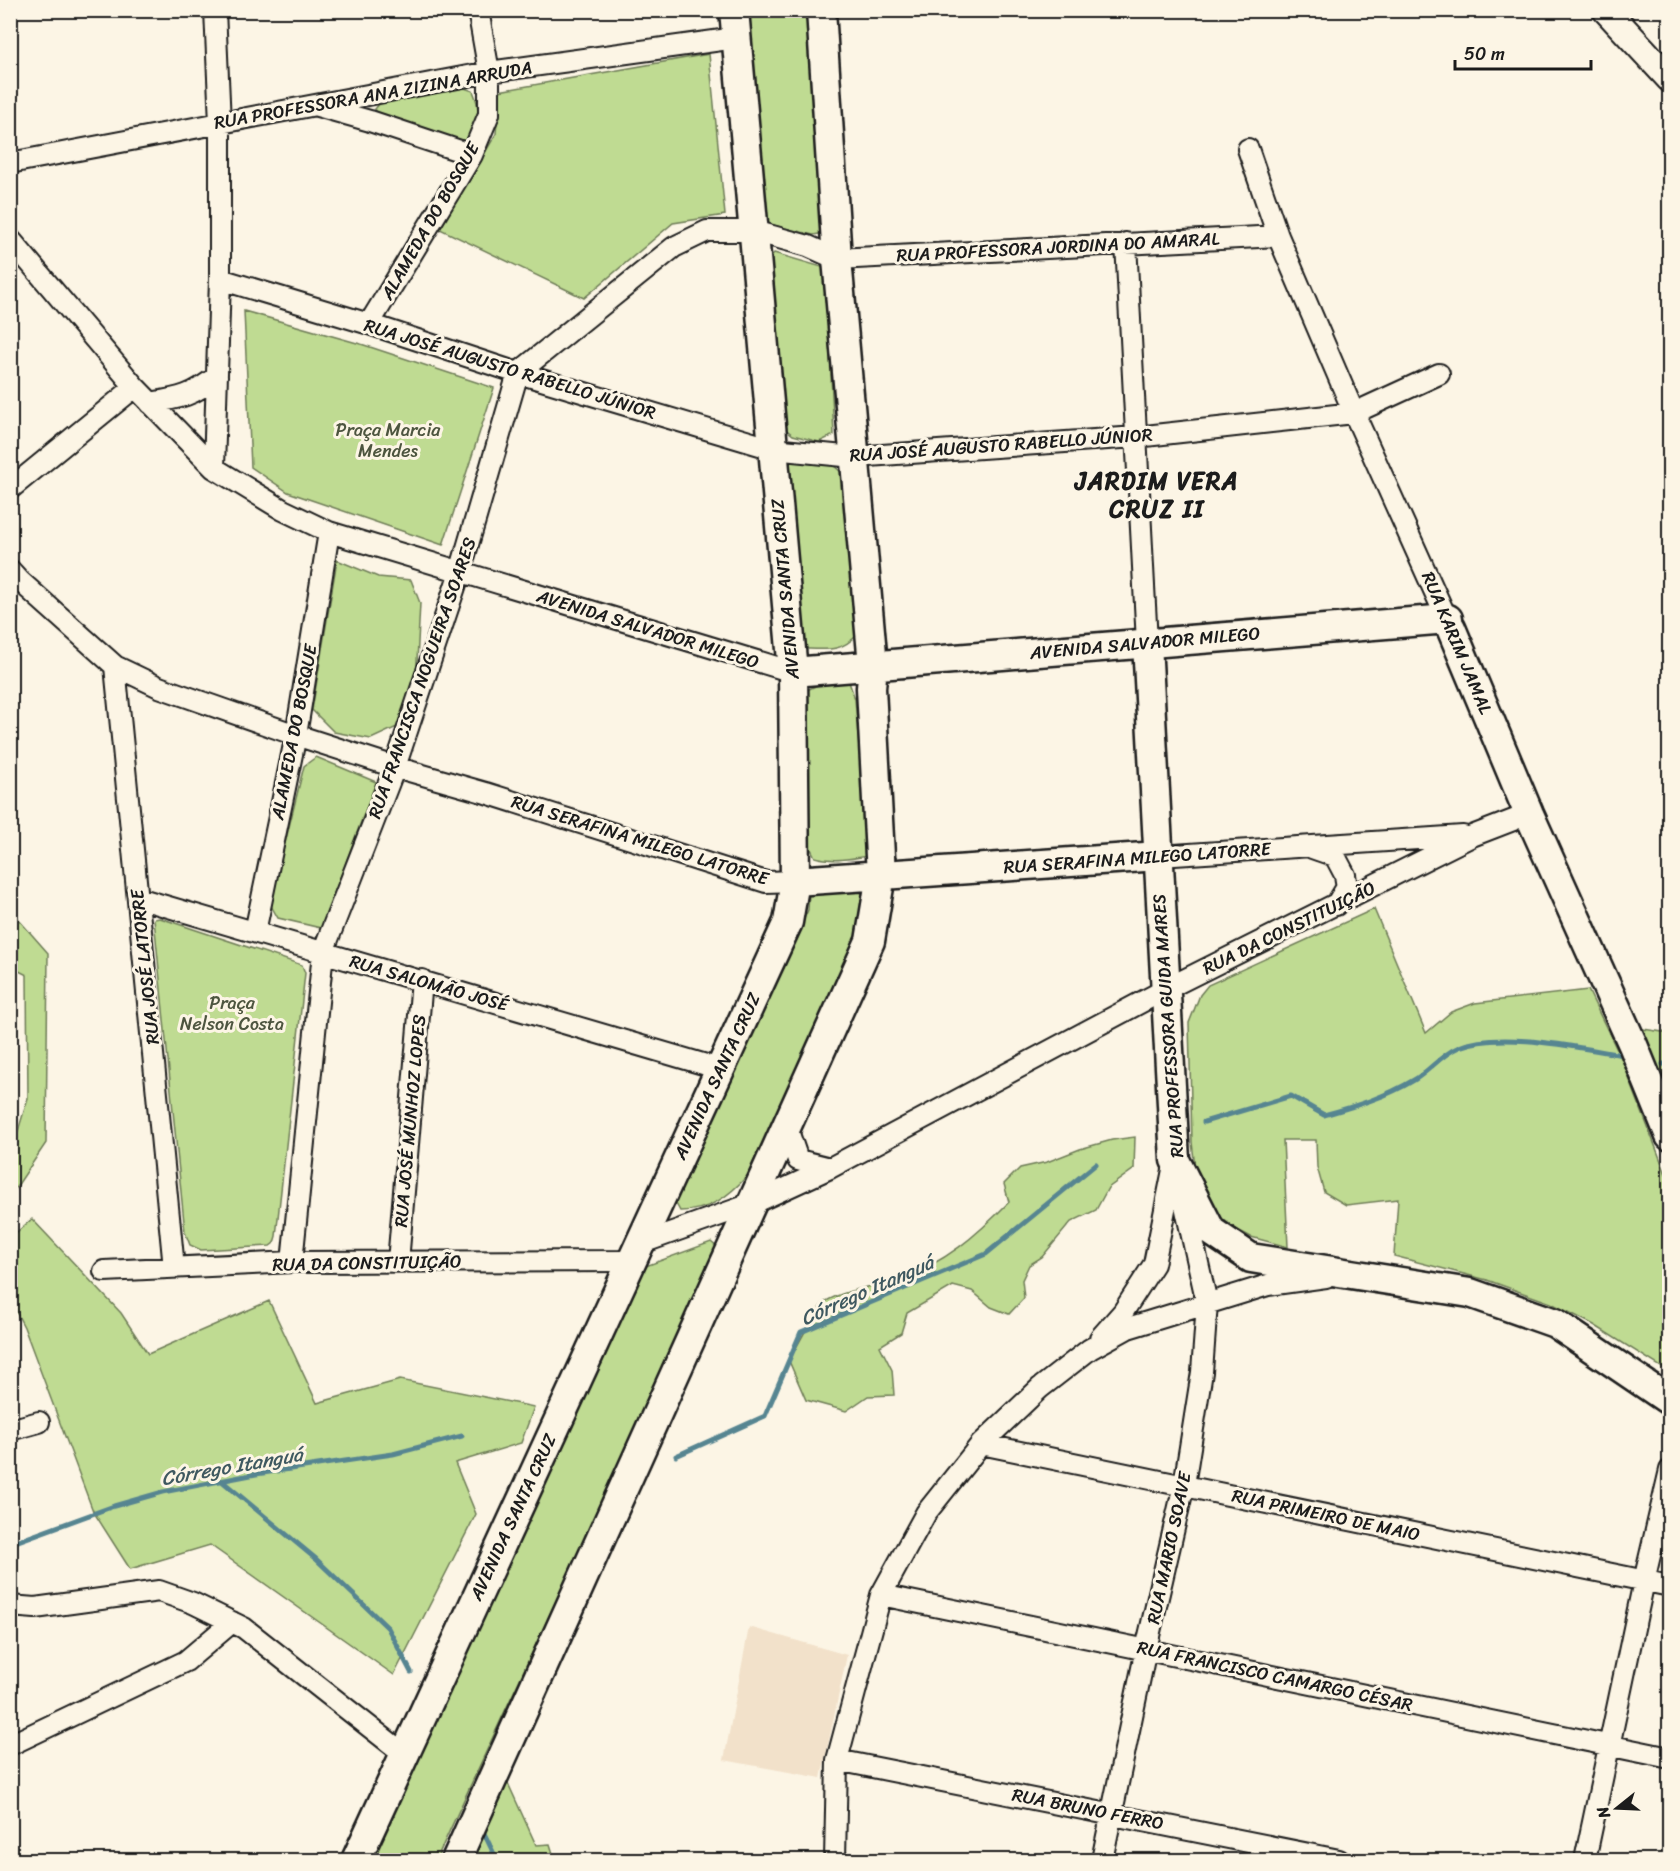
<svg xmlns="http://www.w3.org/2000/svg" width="1680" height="1871" viewBox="0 0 1680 1871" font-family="Sriracha,sans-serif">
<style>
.built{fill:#f2e1ca}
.green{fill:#bfdb92;stroke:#6e7c57;stroke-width:1.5}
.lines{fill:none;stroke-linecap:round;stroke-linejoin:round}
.stream{stroke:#578591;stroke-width:5}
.minor-casing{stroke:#1c1c1c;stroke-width:24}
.tertiary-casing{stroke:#1c1c1c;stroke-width:30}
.secondary-casing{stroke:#1c1c1c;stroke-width:33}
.minor{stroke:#fcf5e5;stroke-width:20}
.tertiary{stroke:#fcf5e5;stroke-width:26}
.secondary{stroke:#fcf5e5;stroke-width:28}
.labels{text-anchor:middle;stroke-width:6;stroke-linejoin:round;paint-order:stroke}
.street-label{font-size:18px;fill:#1c1c1c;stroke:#fcf5e5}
.park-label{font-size:18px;fill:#4d553f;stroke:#fcf5e5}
.water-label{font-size:20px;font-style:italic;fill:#3f5960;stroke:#fcf5e5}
.district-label{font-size:24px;font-weight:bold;letter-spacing:1.5px;fill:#1c1c1c;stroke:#fcf5e5}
</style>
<rect width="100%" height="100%" fill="#fcf5e5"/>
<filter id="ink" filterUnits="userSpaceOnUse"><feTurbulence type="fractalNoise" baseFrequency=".0167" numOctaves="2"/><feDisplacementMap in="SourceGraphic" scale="12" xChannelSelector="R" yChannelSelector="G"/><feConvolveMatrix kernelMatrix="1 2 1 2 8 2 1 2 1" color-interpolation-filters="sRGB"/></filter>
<g filter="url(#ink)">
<path class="built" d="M 749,1627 L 847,1655 L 821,1778 L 724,1760 Z"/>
<path class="green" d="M 745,11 L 814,11 L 825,233 L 813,235 L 769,224 L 763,214 Z
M 709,54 L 725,215 L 673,223 L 584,298 L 440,229 L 496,134 L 499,91 Z
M 462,87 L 473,91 C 483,114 476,124 467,146 L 380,117 L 375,109 L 380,103 Z
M 774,253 L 822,267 L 826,277 L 834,435 L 819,442 L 793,435 L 778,423 L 764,264 Z
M 244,311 L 364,345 L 494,388 L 443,545 L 288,492 L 251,467 Z
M 793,458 C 814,459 833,459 845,477 L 858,634 C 842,651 831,650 808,649 L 795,635 L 783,466 Z
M 337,560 L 378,577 L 411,580 L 420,603 L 416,681 L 397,727 L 371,739 L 334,732 L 312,710 Z
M 826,681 L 849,682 L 855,699 L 868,856 C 850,859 832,862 815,857 L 807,841 L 807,690 Z
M 316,757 L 376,782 L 321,928 L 278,918 L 270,904 L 304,766 Z
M 853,886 L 866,895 L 863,926 L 748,1175 C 729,1196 710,1211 680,1211 L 674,1200 L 680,1186 L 808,910 L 809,893 Z
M 1374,909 L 1426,1033 L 1451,1012 L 1475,1003 L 1588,990 L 1622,1060 L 1669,1182 L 1669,1372 L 1594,1325 L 1551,1303 L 1487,1280 L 1394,1256 L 1398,1199 L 1346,1205 L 1324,1192 L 1317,1167 L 1316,1140 L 1283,1140 L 1288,1247 L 1251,1237 L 1234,1228 L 1216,1213 L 1195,1168 L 1192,1142 L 1189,1023 L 1200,995 L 1208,985 Z
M 11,911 L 48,953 L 46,1143 L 11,1195 L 11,1154 L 28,1098 L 27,975 L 11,967 Z
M 160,918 L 302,965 L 305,973 L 276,1236 L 274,1243 L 270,1246 L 201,1250 L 190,1245 L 185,1232 L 154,919 Z
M 1643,1029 L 1669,1033 L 1669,1095 Z
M 1135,1137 L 1134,1169 L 1108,1188 L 1096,1210 L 1071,1222 L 1042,1257 L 1029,1265 L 1022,1280 L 1024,1298 L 1009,1314 L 991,1307 L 972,1291 L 953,1286 L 907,1313 L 901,1333 L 880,1346 L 892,1370 L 894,1395 L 868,1396 L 846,1411 L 806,1400 L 789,1361 C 795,1350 817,1307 825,1302 C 843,1290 879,1286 900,1278 C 944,1264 977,1235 1009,1202 L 1004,1184 L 1020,1168 L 1047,1162 L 1080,1149 L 1112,1140 Z
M 32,1219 L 121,1313 L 148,1354 L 269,1301 L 317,1403 L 400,1380 L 534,1407 L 521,1443 L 455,1463 L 476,1514 L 394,1675 L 210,1545 L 130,1569 L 93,1511 L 24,1327 L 11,1302 L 11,1237 Z
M 711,1242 L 719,1249 L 436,1860 L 371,1860 L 527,1524 L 643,1267 Z
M 507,1781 L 536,1845 L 550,1844 L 555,1860 L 470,1860 Z"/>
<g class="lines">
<path class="stream" d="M 1663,1064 L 1670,1065
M 1204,1122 L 1291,1096 L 1324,1115 C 1356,1106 1386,1097 1414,1080 C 1429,1071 1442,1054 1459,1047 C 1500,1030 1579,1048 1623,1055
M 676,1456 L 765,1416 L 801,1332 L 986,1254 L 1096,1164
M 222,1481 L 316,1559 L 388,1628 L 411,1672
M 10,1544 L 114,1506 L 163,1492 L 256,1474 L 393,1454 L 462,1436
M 481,1827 L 497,1860"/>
<defs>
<path id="minor" d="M 317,106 L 370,121 L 472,155
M 1248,149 L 1278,236 L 1354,413 L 1451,628
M 10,163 L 489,72 L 736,38
M 10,239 L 135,387 L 214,468 L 283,510 L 329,532 L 793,672
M 1126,243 L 1147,643
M 220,279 L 369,324 L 518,373 L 773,449 L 854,457 L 1136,437 L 1354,413 L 1439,374
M 369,324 L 472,155 L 489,114 L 489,72 L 478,10
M 150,403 C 180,398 193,396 217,376
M 214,468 L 220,279 L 220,123 L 215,10
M 10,489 L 135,387
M 10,570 L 20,581 L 115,666 L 159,687 L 296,735 L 395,767 L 486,793 L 766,882 L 795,881
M 115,666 L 174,1268
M 1312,848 L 1335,856 L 1345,875 L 1347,887 L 1336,905
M 1159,856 L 1463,836
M 138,898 L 720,1069
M 255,932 L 296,735 L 329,532
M 787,1128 L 798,1160 L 830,1168
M 639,1244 L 754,1203 L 830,1168 L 1166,989 L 1472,836 L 1529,814
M 292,1262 L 323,952 L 395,767 L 460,572 L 518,373 L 674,247 L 707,231 L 754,231 L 808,246 L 837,259 L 1278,236
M 398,1262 L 422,980
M 104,1271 L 292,1262 L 630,1261
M 1100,1338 L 1123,1312 L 1154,1264 L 1175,1160
M 10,1430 L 39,1422
M 981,1444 L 1670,1586
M 881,1595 L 1670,1758
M 10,1606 L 35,1608 L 159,1591 L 193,1603 L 244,1628 L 404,1754
M 10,1745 L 186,1661 L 232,1622
M 837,1760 L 1339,1860
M 835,1860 L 837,1760 L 881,1595 L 926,1513 L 981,1444 L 1040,1388 L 1090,1349 L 1128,1328 L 1268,1285 L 1326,1277
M 1102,1860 L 1146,1649 L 1184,1485 L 1202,1372 L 1207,1303 L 1182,1192
M 1585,1860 L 1644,1581 L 1670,1470"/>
<path id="tertiary" d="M 1606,10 L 1670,79"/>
<path id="secondary" d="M 1451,628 L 1529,814 L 1633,1045 L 1670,1136
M 1147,643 L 1175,1160 L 1211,1231 L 1251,1258 L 1470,1293 L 1555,1323 L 1670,1401
M 793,672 L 1448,619
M 795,881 L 1159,856
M 356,1860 L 788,922 L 795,881 L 793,672 L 734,10
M 456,1860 L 870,941 L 881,875 L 871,688 L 873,665 L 837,259 L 821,10"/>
</defs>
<use href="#minor" class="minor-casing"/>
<use href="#tertiary" class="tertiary-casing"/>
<use href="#secondary" class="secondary-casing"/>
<use href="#minor" class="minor"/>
<use href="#tertiary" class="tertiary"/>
<use href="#secondary" class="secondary"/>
</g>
</g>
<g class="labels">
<g class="street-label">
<text transform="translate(373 95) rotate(-10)" y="6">RUA PROFESSORA ANA ZIZINA ARRUDA</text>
<text transform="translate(430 221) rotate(-60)" y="6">ALAMEDA DO BOSQUE</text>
<text transform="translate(1058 247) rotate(-3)" y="6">RUA PROFESSORA JORDINA DO AMARAL</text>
<text transform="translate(510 369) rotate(17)" y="6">RUA JOSÉ AUGUSTO RABELLO JÚNIOR</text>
<text transform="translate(1001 445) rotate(-4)" y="6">RUA JOSÉ AUGUSTO RABELLO JÚNIOR</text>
<text transform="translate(785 589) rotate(-95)" y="6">AVENIDA SANTA CRUZ</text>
<text transform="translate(648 629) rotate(17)" y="6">AVENIDA SALVADOR MILEGO</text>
<text transform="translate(1145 643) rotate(-5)" y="6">AVENIDA SALVADOR MILEGO</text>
<text transform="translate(1457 643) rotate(67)" y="6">RUA KARIM JAMAL</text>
<text transform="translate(422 678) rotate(-71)" y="6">RUA FRANCISCA NOGUEIRA SOARES</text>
<text transform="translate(294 732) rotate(-79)" y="6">ALAMEDA DO BOSQUE</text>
<text transform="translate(640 840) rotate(17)" y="6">RUA SERAFINA MILEGO LATORRE</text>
<text transform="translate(1137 858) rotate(-4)" y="6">RUA SERAFINA MILEGO LATORRE</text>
<text transform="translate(1289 928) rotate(-26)" y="6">RUA DA CONSTITUIÇÃO</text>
<text transform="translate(145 967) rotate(-96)" y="6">RUA JOSÉ LATORRE</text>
<text transform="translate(429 983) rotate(16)" y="6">RUA SALOMÃO JOSÉ</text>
<text transform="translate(1168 1026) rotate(-94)" y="6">RUA PROFESSORA GUIDA MARES</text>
<text transform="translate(717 1076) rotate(-65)" y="6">AVENIDA SANTA CRUZ</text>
<text transform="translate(410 1121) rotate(-85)" y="6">RUA JOSÉ MUNHOZ LOPES</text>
<text transform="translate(367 1263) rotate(-1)" y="6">RUA DA CONSTITUIÇÃO</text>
<text transform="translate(1326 1515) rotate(12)" y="6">RUA PRIMEIRO DE MAIO</text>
<text transform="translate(513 1517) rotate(-65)" y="6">AVENIDA SANTA CRUZ</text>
<text transform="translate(1169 1548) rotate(-78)" y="6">RUA MARIO SOAVE</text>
<text transform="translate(1275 1676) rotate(12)" y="6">RUA FRANCISCO CAMARGO CÉSAR</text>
<text transform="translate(1088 1809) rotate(11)" y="6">RUA BRUNO FERRO</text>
</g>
<g class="park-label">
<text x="388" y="436">Praça Marcia<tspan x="388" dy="21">Mendes</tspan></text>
<text x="232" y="1009">Praça<tspan x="232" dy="21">Nelson Costa</tspan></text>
</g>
<g class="water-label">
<text transform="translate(867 1290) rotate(-24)" y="7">Córrego Itanguá</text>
<text transform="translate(232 1466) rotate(-10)" y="7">Córrego Itanguá</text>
</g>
<g class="district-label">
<text x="1157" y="489">JARDIM VERA<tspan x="1157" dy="28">CRUZ II</tspan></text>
</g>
</g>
<rect width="1680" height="1871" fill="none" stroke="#fcf5e5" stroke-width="36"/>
<rect x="18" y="18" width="1644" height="1835" fill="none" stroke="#1c1c1c" stroke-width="2" filter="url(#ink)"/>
<g transform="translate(1617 1808) rotate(252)" stroke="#fcf5e5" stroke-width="4.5" paint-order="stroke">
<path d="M0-4.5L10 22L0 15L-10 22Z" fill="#1c1c1c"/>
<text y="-9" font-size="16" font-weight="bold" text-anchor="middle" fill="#1c1c1c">N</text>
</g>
<path d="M1455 60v9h136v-9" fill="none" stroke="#1c1c1c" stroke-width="3"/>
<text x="1464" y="60" font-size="18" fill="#1c1c1c" stroke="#fcf5e5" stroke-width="4.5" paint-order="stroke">50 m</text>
</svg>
